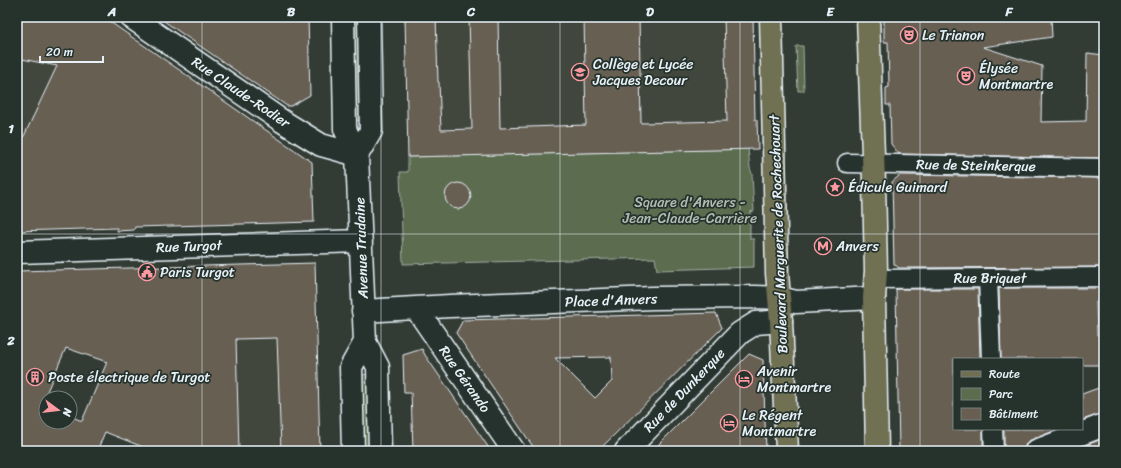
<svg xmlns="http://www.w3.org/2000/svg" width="1121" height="468" viewBox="0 0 1121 468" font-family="Sriracha,sans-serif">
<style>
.built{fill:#43463d}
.green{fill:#5b6c4f;stroke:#a2aea4}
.building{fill:#685e52;stroke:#e8f1f8;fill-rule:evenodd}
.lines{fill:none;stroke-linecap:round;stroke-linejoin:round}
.pedestrian-casing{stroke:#e8f1f8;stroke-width:21}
.minor-casing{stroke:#e8f1f8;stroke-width:25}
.primary-casing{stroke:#e8f1f8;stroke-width:25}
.pedestrian{stroke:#26332d;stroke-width:18}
.minor{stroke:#26332d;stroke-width:22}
.primary{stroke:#706f52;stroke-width:22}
.grid{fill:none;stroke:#e8f1f8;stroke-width:1;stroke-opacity:0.55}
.labels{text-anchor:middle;stroke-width:3.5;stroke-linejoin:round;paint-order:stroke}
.poi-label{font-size:14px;fill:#e8f1f8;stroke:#26332d;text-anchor:start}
.street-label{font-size:14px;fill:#e8f1f8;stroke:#26332d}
.park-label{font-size:14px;fill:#b0bcb4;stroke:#26332d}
.neatline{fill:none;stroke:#e8f1f8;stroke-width:1.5}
.grid-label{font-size:13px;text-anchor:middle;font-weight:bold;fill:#e8f1f8}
</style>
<rect width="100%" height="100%" fill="#333c34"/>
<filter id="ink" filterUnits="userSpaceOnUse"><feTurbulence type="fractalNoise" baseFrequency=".025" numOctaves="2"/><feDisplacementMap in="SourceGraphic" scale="8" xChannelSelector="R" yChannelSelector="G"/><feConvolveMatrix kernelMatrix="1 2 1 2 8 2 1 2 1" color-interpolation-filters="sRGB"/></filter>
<g filter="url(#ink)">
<path class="built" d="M 402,17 L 753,17 L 755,120 L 757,120 L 758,149 L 473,157 L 408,157 L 405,24 L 402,24 Z
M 17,58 L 83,72 L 17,212 Z
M 317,336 L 320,451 L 165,451 L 222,339 Z"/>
<path class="green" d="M 350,17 L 360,17 L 362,120 L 353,121 Z
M 796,46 L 803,46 L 804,91 L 798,91 Z
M 748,149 L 750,168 L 752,174 L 754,211 L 750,212 L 750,239 L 754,239 L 754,267 L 657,270 L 655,258 L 403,264 L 400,172 L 408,172 L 408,157 Z
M 369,374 L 371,451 L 361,451 L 359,375 Z"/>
<path class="building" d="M 17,17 L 103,17 L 312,162 L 314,222 L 135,227 L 134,230 L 117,231 L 117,228 L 17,231 L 17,151 L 57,66 L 17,58 Z
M 158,17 L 308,17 L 310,95 L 291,106 L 287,106 Z
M 405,17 L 436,17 L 438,82 L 439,82 L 441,130 L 472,129 L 469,17 L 498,17 L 500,128 L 586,125 L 584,17 L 639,17 L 641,123 L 727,121 L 724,17 L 753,17 L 755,120 L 757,120 L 758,149 L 408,157 Z
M 884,17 L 1051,17 L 1052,37 L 983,47 L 1042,66 L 1041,122 L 1086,121 L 1087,53 L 1104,55 L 1104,158 L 899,154 L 891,144 L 890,105 L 886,105 L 886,88 L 889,87 L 888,42 L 884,42 Z
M 900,175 L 1104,178 L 1104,267 L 899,268 L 894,264 L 892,182 Z
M445 196a13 13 0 1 1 26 0a13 13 0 1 1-26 0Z
M 315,263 L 320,451 L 281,451 L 277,338 L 236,339 L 239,451 L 141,451 L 143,447 L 105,432 L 97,451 L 17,451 L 17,271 ZM 66,348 L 107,362 L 82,421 L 70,416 L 70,422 L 46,422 L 46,407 L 41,405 Z
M 999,288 L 1104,288 L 1104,302 L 1096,302 L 1097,335 L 1104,335 L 1104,365 L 1082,365 L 1082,359 L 1001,359 Z
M 896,289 L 978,289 L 980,359 L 954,359 L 954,429 L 983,429 L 983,451 L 899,451 Z
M 716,313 L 722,328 L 598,451 L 536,451 L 456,333 L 463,320 ZM 611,357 L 612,381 L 595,398 L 555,358 Z
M 422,349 L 425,355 L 491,451 L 413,451 L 411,393 L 404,393 L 403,355 Z
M 749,354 L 763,360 L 766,451 L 652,451 Z
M 1104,386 L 1104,413 L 1082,420 L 1082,394 Z
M 1004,429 L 1059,429 L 1031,440 L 1026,443 L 1024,451 L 1004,451 Z
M 1104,438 L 1104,451 L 1071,451 Z"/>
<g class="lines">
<defs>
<path id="pedestrian" d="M 847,163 L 1104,168
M 988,278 L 991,359
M 876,279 L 1104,277
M 993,429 L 994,451"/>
<path id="minor" d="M 131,17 L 282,121 L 321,145 L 357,155
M 343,17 L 345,129 L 357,155 L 365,342 L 378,367 L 380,451
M 357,155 L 371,131 L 369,17
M 17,252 L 361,241
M 416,308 L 514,451
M 363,311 L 450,306 L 653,298 L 755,297 L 779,298 L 796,302 L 874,298
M 353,451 L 351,367 L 365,342
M 626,451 L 740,333 L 756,323 L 781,321
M 1036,451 L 1104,425"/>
<path id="primary" d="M 771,17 L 777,273 L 781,321 L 787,451
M 868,17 L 874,182 L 876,271 L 874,298 L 877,451"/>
</defs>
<use href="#pedestrian" class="pedestrian-casing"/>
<use href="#minor" class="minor-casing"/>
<use href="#primary" class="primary-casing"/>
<use href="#pedestrian" class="pedestrian"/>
<use href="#minor" class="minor"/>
<use href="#primary" class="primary"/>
</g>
</g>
<path class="grid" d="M 202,17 L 202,451M 381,17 L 381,451M 560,17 L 560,451M 740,17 L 740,451M 920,17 L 920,451M 17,234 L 1104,234"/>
<defs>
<symbol id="theatre-ring" viewBox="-11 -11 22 22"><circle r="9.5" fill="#26332d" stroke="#ff9aa2" stroke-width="1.5"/><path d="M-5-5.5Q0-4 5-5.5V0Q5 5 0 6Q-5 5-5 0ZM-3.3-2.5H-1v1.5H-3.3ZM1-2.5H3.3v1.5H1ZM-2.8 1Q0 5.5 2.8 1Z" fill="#ff9aa2"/></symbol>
<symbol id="school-ring" viewBox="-11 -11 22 22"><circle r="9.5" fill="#26332d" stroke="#ff9aa2" stroke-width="1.5"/><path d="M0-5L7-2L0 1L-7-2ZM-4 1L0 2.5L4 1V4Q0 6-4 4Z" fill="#ff9aa2"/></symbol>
<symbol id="sight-ring" viewBox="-11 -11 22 22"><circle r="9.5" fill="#26332d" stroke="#ff9aa2" stroke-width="1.5"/><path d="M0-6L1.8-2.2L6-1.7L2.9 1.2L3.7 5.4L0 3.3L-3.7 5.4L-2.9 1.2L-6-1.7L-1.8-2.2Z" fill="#ff9aa2"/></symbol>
<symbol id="metro-ring" viewBox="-11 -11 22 22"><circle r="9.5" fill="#26332d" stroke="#ff9aa2" stroke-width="1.5"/><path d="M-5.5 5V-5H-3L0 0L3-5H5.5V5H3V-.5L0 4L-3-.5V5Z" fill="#ff9aa2"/></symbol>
<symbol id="civic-ring" viewBox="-11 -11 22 22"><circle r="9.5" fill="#26332d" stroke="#ff9aa2" stroke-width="1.5"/><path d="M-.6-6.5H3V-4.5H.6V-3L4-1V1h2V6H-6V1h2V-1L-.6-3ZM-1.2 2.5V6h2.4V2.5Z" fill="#ff9aa2"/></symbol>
<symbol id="building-ring" viewBox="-11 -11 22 22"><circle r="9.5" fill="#26332d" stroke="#ff9aa2" stroke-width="1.5"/><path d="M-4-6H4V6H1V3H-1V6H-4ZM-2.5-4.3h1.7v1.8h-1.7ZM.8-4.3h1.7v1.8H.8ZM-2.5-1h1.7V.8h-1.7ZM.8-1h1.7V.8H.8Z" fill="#ff9aa2"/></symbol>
<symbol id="hotel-ring" viewBox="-11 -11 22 22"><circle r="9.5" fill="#26332d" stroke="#ff9aa2" stroke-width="1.5"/><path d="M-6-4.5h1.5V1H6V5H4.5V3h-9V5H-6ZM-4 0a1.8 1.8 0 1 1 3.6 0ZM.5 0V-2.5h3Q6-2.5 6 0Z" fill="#ff9aa2"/></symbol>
</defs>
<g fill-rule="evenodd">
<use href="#theatre-ring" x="899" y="25" width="20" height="20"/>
<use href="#school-ring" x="570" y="62" width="20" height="20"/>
<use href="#theatre-ring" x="956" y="66" width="20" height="20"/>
<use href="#sight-ring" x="825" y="177" width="20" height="20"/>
<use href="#metro-ring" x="813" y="236" width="20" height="20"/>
<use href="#civic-ring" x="137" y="262" width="20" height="20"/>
<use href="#building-ring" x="25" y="367" width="20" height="20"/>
<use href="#hotel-ring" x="734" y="369" width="20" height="20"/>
<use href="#hotel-ring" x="719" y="413" width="20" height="20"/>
</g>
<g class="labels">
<g class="poi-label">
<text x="922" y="40">Le Trianon</text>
<text x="593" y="69">Collège et Lycée<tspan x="593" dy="16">Jacques Decour</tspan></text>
<text x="979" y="73">Élysée<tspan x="979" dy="16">Montmartre</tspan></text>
<text x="848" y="192">Édicule Guimard</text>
<text x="836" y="251">Anvers</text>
<text x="160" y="277">Paris Turgot</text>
<text x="757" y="376">Avenir<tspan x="757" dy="16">Montmartre</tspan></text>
<text x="48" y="382">Poste électrique de Turgot</text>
<text x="742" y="420">Le Régent<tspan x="742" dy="16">Montmartre</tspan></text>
</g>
<g class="street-label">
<text transform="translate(241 92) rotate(34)" y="5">Rue Claude-Rodier</text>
<text transform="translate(976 165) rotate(1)" y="5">Rue de Steinkerque</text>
<text transform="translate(778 234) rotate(-92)" y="5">Boulevard Marguerite de Rochechouart</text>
<text transform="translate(189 246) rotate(-2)" y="5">Rue Turgot</text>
<text transform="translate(361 248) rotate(-92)" y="5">Avenue Trudaine</text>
<text x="990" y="283">Rue Briquet</text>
<text transform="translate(611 300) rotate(-2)" y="5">Place d'Anvers</text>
<text transform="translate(465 379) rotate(55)" y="5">Rue Gérando</text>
<text transform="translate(684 390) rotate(-46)" y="5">Rue de Dunkerque</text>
</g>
<g class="park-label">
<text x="690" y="207">Square d'Anvers -<tspan x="690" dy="16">Jean-Claude-Carrière</tspan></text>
</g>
</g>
<rect width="1121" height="468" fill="none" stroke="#26332d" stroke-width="44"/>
<rect x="953" y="358" width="130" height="72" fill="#26332d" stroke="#747f7e"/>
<rect x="961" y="371" width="20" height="6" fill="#706f52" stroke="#747f7e"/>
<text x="989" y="378" font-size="12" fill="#e8f1f8">Route</text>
<rect x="961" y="388" width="20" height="12" fill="#5b6c4f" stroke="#747f7e"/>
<text x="989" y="398" font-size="12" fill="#e8f1f8">Parc</text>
<rect x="961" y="408" width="20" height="12" fill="#685e52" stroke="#747f7e"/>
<text x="989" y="418" font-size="12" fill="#e8f1f8">Bâtiment</text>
<g transform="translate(58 410) rotate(105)"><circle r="19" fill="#26332d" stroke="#747f7e"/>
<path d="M0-3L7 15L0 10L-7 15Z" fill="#ff9aa2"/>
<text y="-6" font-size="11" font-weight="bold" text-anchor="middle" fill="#e8f1f8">N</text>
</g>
<path d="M40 56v6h63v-6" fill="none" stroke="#e8f1f8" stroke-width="2"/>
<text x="46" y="56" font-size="12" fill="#e8f1f8" stroke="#26332d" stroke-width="3" paint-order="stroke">20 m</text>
<rect x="22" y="22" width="1077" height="424" class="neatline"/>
<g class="grid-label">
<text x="112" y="16">A</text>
<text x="291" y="16">B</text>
<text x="471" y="16">C</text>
<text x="650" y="16">D</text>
<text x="830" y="16">E</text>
<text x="1009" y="16">F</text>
<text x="11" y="133">1</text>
<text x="11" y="345">2</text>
</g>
</svg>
